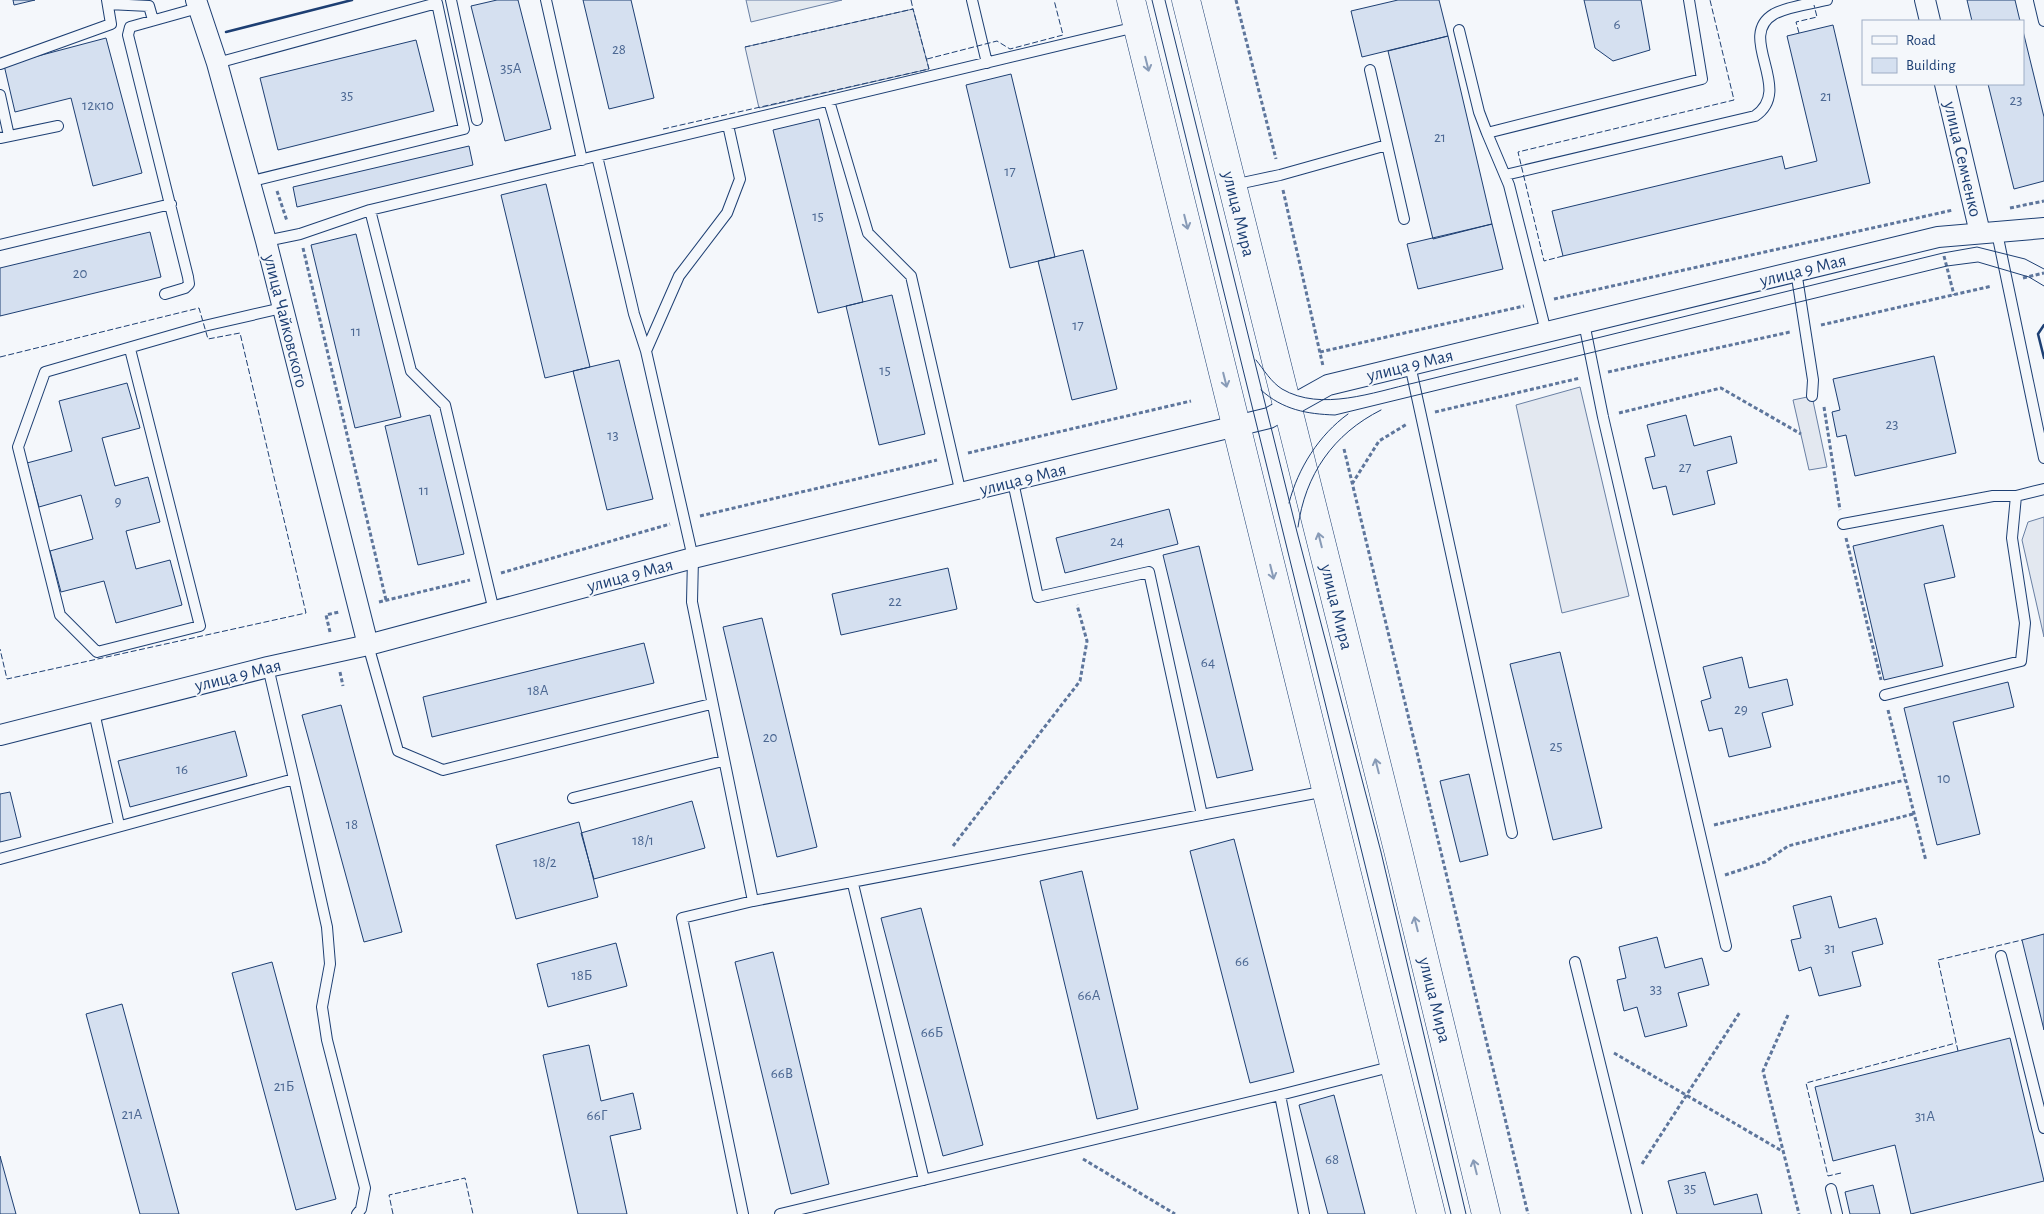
<svg xmlns="http://www.w3.org/2000/svg" width="2044" height="1214" viewBox="0 0 2044 1214" font-family="'Alegreya Sans',sans-serif">
<style>
.green{fill:#e3e9f0;stroke:#687fa3}
.parking{fill:#e3e8f0;stroke:#687fa3}
.building{fill:#d5e0f0;stroke:#1d3f73}
.lines{fill:none;stroke-linecap:round;stroke-linejoin:round}
.service-casing{stroke:#1d3f73;stroke-width:12}
.minor-casing{stroke:#1d3f73;stroke-width:22}
.secondary-casing{stroke:#1d3f73;stroke-width:29}
.path{stroke:#5e769c;stroke-width:3;stroke-dasharray:4 2.5;stroke-linecap:butt}
.service{stroke:#f4f7fb;stroke-width:10}
.minor{stroke:#f4f7fb;stroke-width:20}
.secondary{stroke:#f4f7fb;stroke-width:28}
.tram{stroke:#1d3f73;stroke-width:1}
.fence{stroke:#1d3f73;stroke-width:1;stroke-dasharray:6 2.5;stroke-linecap:butt}
.wall{stroke:#1d3f73;stroke-width:2.5}
.oneway{stroke:#889bb7}
.labels{text-anchor:middle;stroke-width:4;stroke-linejoin:round;paint-order:stroke}
.number-label{font-size:15px;fill:#4b6792}
.street-label{font-size:18px;fill:#1d3f73;stroke:#f4f7fb}
</style>
<rect width="100%" height="100%" fill="#f4f7fb"/>
<path class="green" d="M 746,0 L 842,0 L 751,22 Z"/>
<path class="parking" d="M 913,9 L 929,69 L 759,108 L 745,47 Z
M 1580,387 L 1629,596 L 1562,613 L 1516,405 Z
M 1812,396 L 1827,467 L 1809,470 L 1793,400 Z
M 2044,517 L 2044,637 L 2022,540 L 2028,522 Z"/>
<path class="building" d="M 13,0 L 35,0 L 14,5 Z
M 497,0 L 518,0 L 551,129 L 505,141 L 471,6 Z
M 583,0 L 631,0 L 654,98 L 609,109 Z
M 1398,0 L 1439,0 L 1448,36 L 1362,57 L 1351,11 Z
M 1584,0 L 1641,0 L 1650,50 L 1613,61 L 1595,48 Z
M 1967,0 L 2015,0 L 2020,21 L 1972,21 Z
M 1833,25 L 1870,183 L 1563,256 L 1552,211 L 1782,156 L 1785,169 L 1817,161 L 1787,36 Z
M 2023,31 L 2044,117 L 2044,181 L 2014,189 L 1988,84 L 2023,84 Z
M 1448,36 L 1492,224 L 1433,239 L 1388,51 Z
M 106,38 L 142,173 L 93,186 L 71,98 L 15,112 L 4,65 Z
M 416,40 L 434,111 L 278,150 L 260,78 Z
M 1011,74 L 1055,257 L 1010,268 L 966,85 Z
M 819,119 L 863,302 L 818,313 L 773,130 Z
M 469,146 L 473,165 L 297,207 L 293,187 Z
M 546,184 L 590,367 L 545,378 L 501,195 Z
M 1492,224 L 1503,269 L 1418,289 L 1407,244 Z
M 150,232 L 161,277 L 0,316 L 0,268 Z
M 356,234 L 401,417 L 355,428 L 311,245 Z
M 1083,250 L 1117,389 L 1072,400 L 1038,261 Z
M 892,295 L 925,434 L 879,445 L 846,306 Z
M 1934,356 L 1956,453 L 1855,476 L 1846,435 L 1837,437 L 1832,412 L 1840,410 L 1833,379 Z
M 619,360 L 653,499 L 607,510 L 573,371 Z
M 127,383 L 140,428 L 102,438 L 115,486 L 148,477 L 160,522 L 126,531 L 136,569 L 170,560 L 182,605 L 116,623 L 104,581 L 61,592 L 50,551 L 93,539 L 81,495 L 39,507 L 27,463 L 72,451 L 59,401 Z
M 430,415 L 464,554 L 418,565 L 385,426 Z
M 1686,415 L 1694,446 L 1731,436 L 1737,463 L 1707,471 L 1715,504 L 1673,515 L 1666,486 L 1653,489 L 1645,458 L 1655,456 L 1647,425 Z
M 1169,509 L 1178,544 L 1065,573 L 1056,538 Z
M 1943,525 L 1955,577 L 1924,584 L 1943,666 L 1884,680 L 1853,546 Z
M 1199,546 L 1253,770 L 1217,778 L 1163,555 Z
M 948,568 L 957,609 L 841,635 L 832,594 Z
M 762,618 L 817,847 L 777,857 L 723,627 Z
M 644,643 L 654,683 L 432,737 L 423,697 Z
M 1560,652 L 1602,828 L 1553,840 L 1510,664 Z
M 1742,657 L 1749,688 L 1787,679 L 1793,705 L 1762,713 L 1771,747 L 1729,757 L 1722,728 L 1709,731 L 1701,701 L 1711,698 L 1703,667 Z
M 2008,682 L 2014,707 L 1953,722 L 1980,834 L 1937,845 L 1904,708 Z
M 341,705 L 402,932 L 364,942 L 302,715 Z
M 235,731 L 247,776 L 130,807 L 118,761 Z
M 1469,774 L 1488,855 L 1460,862 L 1440,781 Z
M 10,792 L 21,837 L 0,842 L 0,794 Z
M 692,801 L 705,848 L 594,879 L 581,833 Z
M 579,822 L 598,897 L 516,919 L 496,845 Z
M 1234,839 L 1294,1072 L 1250,1083 L 1190,851 Z
M 1082,871 L 1138,1109 L 1097,1119 L 1040,881 Z
M 1831,896 L 1839,928 L 1876,918 L 1883,944 L 1852,952 L 1861,986 L 1819,996 L 1811,967 L 1799,971 L 1791,940 L 1801,938 L 1793,906 Z
M 921,908 L 983,1145 L 943,1156 L 881,918 Z
M 2044,934 L 2044,1030 L 2022,940 Z
M 1657,937 L 1665,968 L 1702,958 L 1709,985 L 1678,993 L 1687,1026 L 1645,1037 L 1637,1007 L 1624,1011 L 1617,980 L 1626,978 L 1619,947 Z
M 616,943 L 627,986 L 548,1007 L 537,964 Z
M 773,952 L 829,1184 L 791,1194 L 735,962 Z
M 272,962 L 336,1199 L 296,1210 L 232,973 Z
M 122,1004 L 179,1214 L 140,1214 L 86,1014 Z
M 2010,1038 L 2044,1181 L 1911,1214 L 1895,1145 L 1833,1161 L 1815,1087 Z
M 589,1045 L 601,1101 L 633,1093 L 641,1129 L 610,1136 L 627,1214 L 578,1214 L 543,1055 Z
M 1334,1095 L 1365,1214 L 1328,1214 L 1299,1105 Z
M 0,1156 L 16,1214 L 0,1214 Z
M 1705,1172 L 1714,1205 L 1757,1194 L 1762,1214 L 1677,1214 L 1668,1181 Z
M 1873,1185 L 1880,1214 L 1850,1214 L 1845,1192 Z"/>
<g class="lines">
<defs>
<path id="service" d="M 451,0 L 477,120
M 546,0 L 582,160
M 972,0 L 987,63
M 2039,0 L 2044,21
M 108,4 L 149,6 L 153,20
M 1459,30 L 1479,112 L 1487,133
M 217,63 L 437,3 L 464,129 L 248,182
M 0,64 L 111,24 L 107,0
M 1370,70 L 1404,219
M 0,95 L 9,136
M 829,101 L 868,233 L 911,276 L 961,494
M 0,138 L 58,126
M 597,156 L 634,314 L 646,351 L 693,558 L 692,602 L 753,901 L 1326,791
M 1505,175 L 1755,116 C 1795,89 1735,37 1774,14 C 1789,6 1810,4 1827,0
M 1233,185 L 1280,175 L 1387,145
M 370,210 L 411,371 L 445,405 L 494,611
M 1997,233 L 2044,458
M 266,241 L 300,234 L 370,210 L 1136,27
M 0,245 L 171,204
M 1796,271 L 1813,380 L 1812,396
M 165,294 L 185,288 L 189,284 L 188,277 L 128,35 L 130,27 L 198,8
M 1584,323 L 1603,417 L 1726,946
M 1546,332 L 1509,185 L 1487,133 L 1702,79 L 1689,0
M 130,349 L 200,626 L 97,652 L 60,615 L 18,447 L 45,372 L 204,326 L 282,308
M 646,351 L 679,276 L 727,213 L 740,179 L 728,125
M 1410,365 L 1512,833
M 1013,482 L 1038,597 L 1149,572 L 1202,815
M 1843,524 L 1993,496 L 2016,496
M 368,645 L 398,751 L 443,770 L 711,704
M 1885,695 L 2021,661 L 2025,623 L 2012,538 L 2016,496 L 2044,489
M 94,712 L 119,825
M 294,779 L 327,927 L 330,964 L 322,1007 L 327,1040 L 365,1188 L 361,1209 L 357,1214
M 573,798 L 723,761
M 0,859 L 294,779 L 268,667
M 853,884 L 924,1180
M 2001,956 L 2044,1128
M 1575,962 L 1637,1214
M 1280,1095 L 1304,1214
M 1831,1189 L 1837,1214
M 743,1214 L 682,918 L 753,901
M 780,1214 L 1280,1095 L 1394,1066"/>
<path id="minor" d="M 196,0 L 217,63 L 266,241 L 368,645
M 1925,0 L 1930,21
M 1945,84 L 1980,233
M 0,735 L 268,667 L 368,645 L 693,558 L 1269,418 L 1328,385 L 1938,237 L 2044,228"/>
<path id="secondary" d="M 1131,0 L 1431,1214
M 1186,0 L 1398,850 L 1486,1214"/>
</defs>
<use href="#service" class="service-casing"/>
<use href="#minor" class="minor-casing"/>
<use href="#secondary" class="secondary-casing"/>
<path class="path" d="M 1236,0 L 1276,159
M 1283,190 L 1323,366
M 277,191 L 287,221
M 2010,208 L 2044,201
M 303,248 L 386,600
M 1944,256 L 1954,295
M 2023,278 L 2044,273
M 1554,299 L 1953,210
M 1821,325 L 1992,286
M 1320,352 L 1524,306
M 1608,372 L 1790,332
M 1824,407 L 1840,510
M 1435,412 L 1580,378
M 1619,413 L 1721,388 L 1801,434
M 1344,449 L 1528,1214
M 968,453 L 1191,401
M 1352,484 L 1379,441 L 1407,424
M 700,516 L 937,460
M 1846,538 L 1881,680
M 501,573 L 670,524
M 379,602 L 470,580
M 330,632 L 326,615 L 339,612
M 340,672 L 343,686
M 1888,710 L 1926,861
M 1714,825 L 1905,780
M 953,846 L 1080,681 L 1087,641 L 1077,605
M 1725,875 L 1765,862 L 1788,846 L 1913,814
M 1788,1015 L 1763,1071 L 1799,1214
M 1614,1053 L 1782,1151
M 1083,1159 L 1175,1214
M 1642,1164 L 1740,1012"/>
<use href="#service" class="service"/>
<use href="#minor" class="minor"/>
<use href="#secondary" class="secondary"/>
<path class="tram" d="M 1152,0 L 1451,1214
M 1165,0 L 1297,532 L 1381,852 L 1466,1214
M 1256,360 C 1264,370 1271,382 1282,389 C 1321,412 1374,392 1414,383 L 1943,253 L 1977,247 L 2025,259 L 2044,269
M 1261,390 C 1283,410 1307,414 1335,415 L 1947,266 L 1978,262 L 2029,277 L 2044,286
M 1289,503 C 1298,468 1319,435 1348,414
M 1298,527 C 1305,475 1333,434 1381,410"/>
<path class="fence" d="M 911,0 L 913,9
M 1799,33 L 1796,22 L 1817,17 L 1814,5
M 927,59 L 997,41 L 1010,49 L 1063,35 L 1054,0
M 663,129 L 929,69 L 913,9 L 745,47
M 1563,256 L 1544,261 L 1518,152 L 1734,100 L 1710,0
M 0,357 L 199,308 L 208,339 L 240,333 L 306,613 L 7,679 L 0,649
M 1958,1051 L 1938,960 L 2022,940
M 1841,1173 L 1828,1176 L 1806,1083 L 1956,1043
M 393,1214 L 389,1195 L 465,1178 L 473,1214"/>
<path class="wall" d="M 226,32 L 352,0
M 2044,325 L 2038,334 L 2044,358"/>
</g>
<defs><path id="oneway-shaft" d="M-6 0H5M1.5-3L5.5 0L1.5 3" fill="none" stroke-width="1.6" stroke-linecap="round" stroke-linejoin="round" transform="scale(1.25)"/></defs>
<g class="oneway">
<use href="#oneway-shaft" transform="translate(1147 64) rotate(76)"/>
<use href="#oneway-shaft" transform="translate(1186 222) rotate(76)"/>
<use href="#oneway-shaft" transform="translate(1225 380) rotate(76)"/>
<use href="#oneway-shaft" transform="translate(1320 540) rotate(-104)"/>
<use href="#oneway-shaft" transform="translate(1272 572) rotate(76)"/>
<use href="#oneway-shaft" transform="translate(1377 766) rotate(-104)"/>
<use href="#oneway-shaft" transform="translate(1416 924) rotate(-104)"/>
<use href="#oneway-shaft" transform="translate(1475 1167) rotate(-104)"/>
</g>
<g class="labels">
<g class="number-label">
<text x="1617" y="29">6</text>
<text x="619" y="54">28</text>
<text x="511" y="73">35А</text>
<text x="347" y="100">35</text>
<text x="1826" y="101">21</text>
<text x="2016" y="105">23</text>
<text x="98" y="110">12к10</text>
<text x="1440" y="142">21</text>
<text x="1010" y="176">17</text>
<text x="818" y="221">15</text>
<text x="80" y="278">20</text>
<text x="1078" y="330">17</text>
<text x="356" y="336">11</text>
<text x="885" y="375">15</text>
<text x="1892" y="429">23</text>
<text x="613" y="440">13</text>
<text x="1685" y="472">27</text>
<text x="424" y="495">11</text>
<text x="118" y="506">9</text>
<text x="1117" y="546">24</text>
<text x="895" y="606">22</text>
<text x="1208" y="667">64</text>
<text x="538" y="695">18А</text>
<text x="1741" y="714">29</text>
<text x="770" y="742">20</text>
<text x="1556" y="751">25</text>
<text x="182" y="774">16</text>
<text x="1944" y="783">10</text>
<text x="352" y="829">18</text>
<text x="643" y="845">18/1</text>
<text x="545" y="867">18/2</text>
<text x="1830" y="953">31</text>
<text x="1242" y="966">66</text>
<text x="582" y="980">18Б</text>
<text x="1656" y="994">33</text>
<text x="1089" y="1000">66А</text>
<text x="932" y="1037">66Б</text>
<text x="782" y="1078">66В</text>
<text x="284" y="1091">21Б</text>
<text x="132" y="1119">21А</text>
<text x="597" y="1120">66Г</text>
<text x="1925" y="1121">31А</text>
<text x="1332" y="1164">68</text>
<text x="1690" y="1193">35</text>
</g>
<g class="street-label">
<text transform="translate(1963 159) rotate(77)" y="6">улица Семченко</text>
<text transform="translate(1239 214) rotate(76)" y="6">улица Мира</text>
<text transform="translate(1803 270) rotate(-14)" y="6">улица 9 Мая</text>
<text transform="translate(286 321) rotate(76)" y="6">улица Чайковского</text>
<text transform="translate(1410 365) rotate(-14)" y="6">улица 9 Мая</text>
<text transform="translate(1023 479) rotate(-14)" y="6">улица 9 Мая</text>
<text transform="translate(630 575) rotate(-15)" y="6">улица 9 Мая</text>
<text transform="translate(1337 607) rotate(76)" y="6">улица Мира</text>
<text transform="translate(238 675) rotate(-14)" y="6">улица 9 Мая</text>
<text transform="translate(1435 1000) rotate(76)" y="6">улица Мира</text>
</g>
</g>
<rect x="1862" y="20" width="162" height="65" fill="#f4f7fb" stroke="#9eadc5"/>
<rect x="1872" y="36" width="25" height="8" fill="#f4f7fb" stroke="#9eadc5"/>
<text x="1906" y="45" font-size="15" fill="#1d3f73">Road</text>
<rect x="1872" y="58" width="25" height="15" fill="#d5e0f0" stroke="#9eadc5"/>
<text x="1906" y="70" font-size="15" fill="#1d3f73">Building</text>
</svg>
